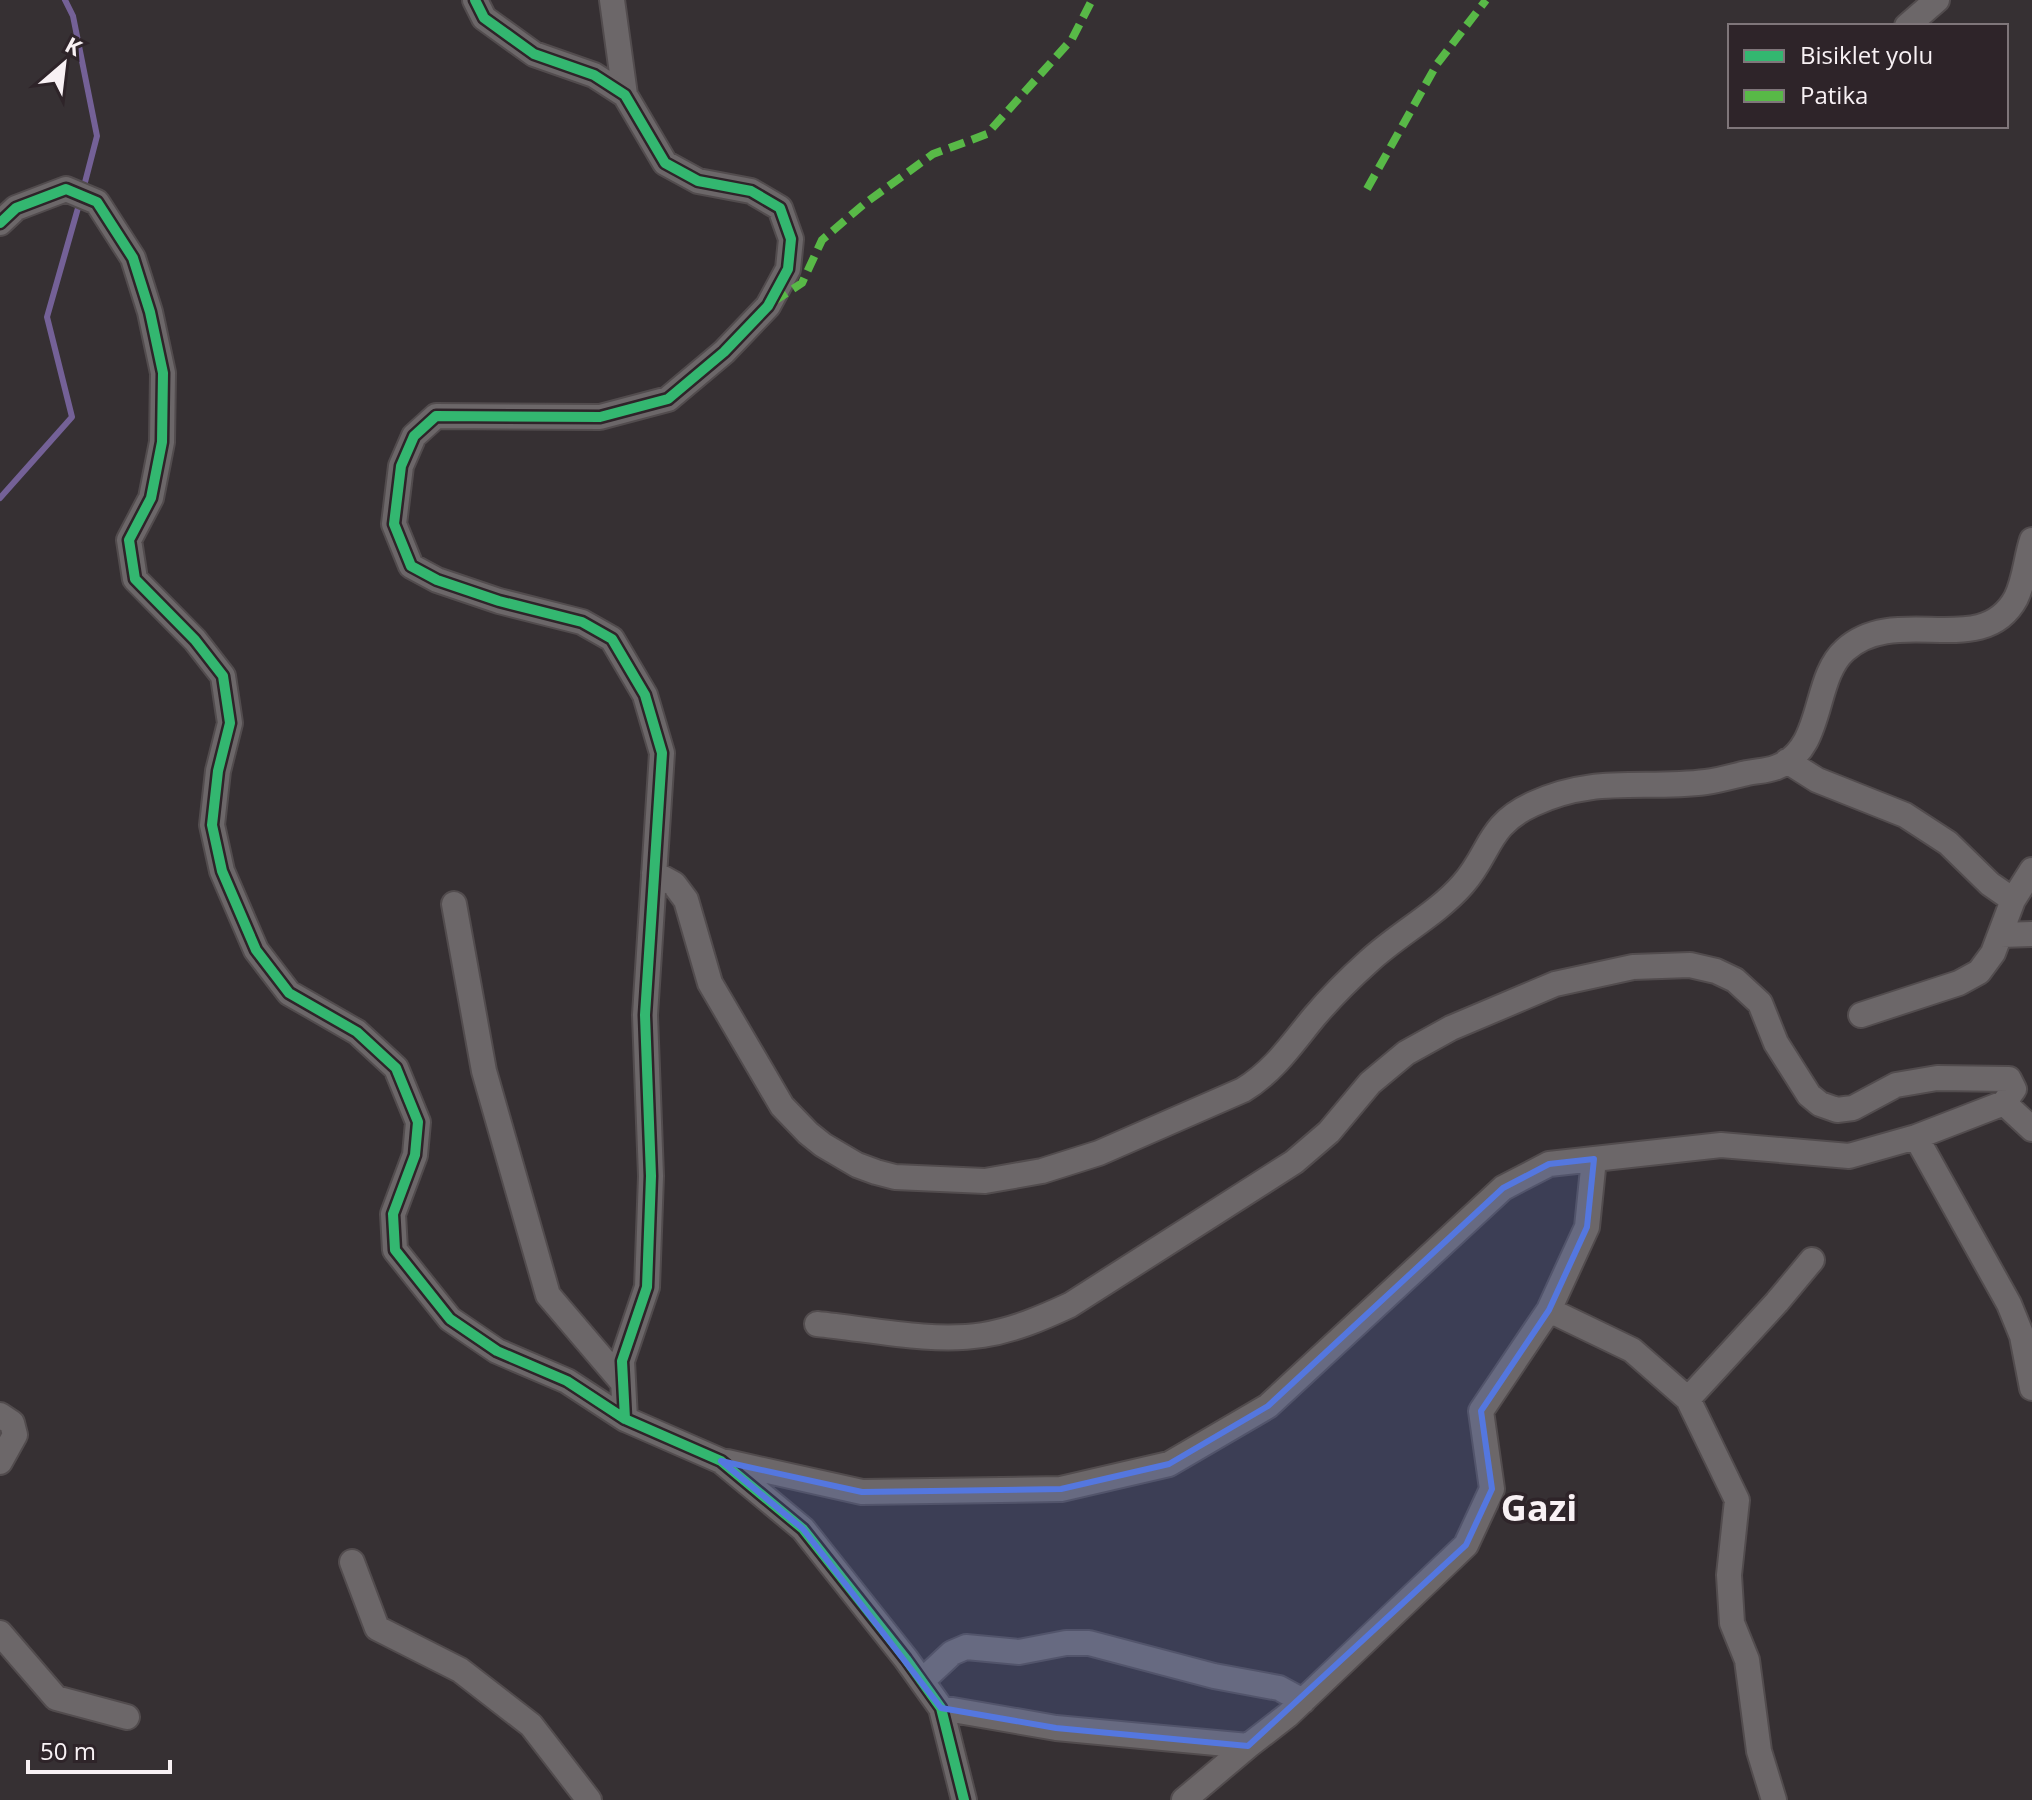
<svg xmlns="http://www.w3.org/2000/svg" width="2032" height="1800" viewBox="0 0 2032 1800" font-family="'Open Sans',sans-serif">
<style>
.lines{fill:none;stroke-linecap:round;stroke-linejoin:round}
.stream{stroke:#746197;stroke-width:6}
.minor-casing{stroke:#524c4e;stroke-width:28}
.minor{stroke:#6c6769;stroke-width:24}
.quiet{stroke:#58b947;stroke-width:8;stroke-dasharray:16 8;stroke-linecap:butt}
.cycleway-casing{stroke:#2e2429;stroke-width:15}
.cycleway{stroke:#33b770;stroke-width:10}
.marked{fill:#5477df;fill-opacity:0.2;stroke:#5477df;stroke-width:6;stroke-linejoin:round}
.labels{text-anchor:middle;stroke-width:7;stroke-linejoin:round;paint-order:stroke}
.district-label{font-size:36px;font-weight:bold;fill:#f8f1f4;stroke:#2e2429}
</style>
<rect width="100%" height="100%" fill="#363033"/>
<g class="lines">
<path class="stream" d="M 65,0 L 73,16 L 97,136 L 83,190
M 0,498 L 72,417 L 47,317 L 80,201"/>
<defs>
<path id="minor" d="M 475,0 L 484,18 L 534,54 L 594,75 L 625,95 L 665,163 L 698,181 L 751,191 L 780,208 L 791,239 L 788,269 L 768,306 L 724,352 L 668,399 L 600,417 L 436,416 L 414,436 L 401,466 L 394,524 L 411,566 L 437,580 L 499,601 L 582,622 L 612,639 L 645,695 L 662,753 L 645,1015 L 651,1176 L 647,1287 L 622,1361 L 625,1419
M 612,0 L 625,95
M 1907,26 L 1937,0
M 0,223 L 16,208 L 66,189 L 97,202 L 133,258 L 150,312 L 163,373 L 162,442 L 151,498 L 129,540 L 135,579 L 195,640 L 223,676 L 230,723 L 218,771 L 212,825 L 222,871 L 256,950 L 289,993 L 357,1032 L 396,1068 L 418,1122 L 415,1155 L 393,1214 L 395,1250 L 450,1319 L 497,1351 L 567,1381 L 625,1419 L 721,1461 L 803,1529 L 906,1659 L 941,1708 L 964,1800
M 1787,761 L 1817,780 L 1905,815 L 1948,843 L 1990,884 L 2013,900
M 654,873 L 674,884 L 686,900 L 710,983 L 782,1106 L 808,1133 L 823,1145 L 857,1165 L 876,1172 L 895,1177 L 985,1181 L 1042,1171 L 1099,1153 L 1243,1090 C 1274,1071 1291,1045 1314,1017 C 1331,997 1350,978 1369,961 C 1398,934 1437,914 1463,884 C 1491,852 1487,825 1533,804 C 1594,775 1644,790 1706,782 C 1720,780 1734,776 1747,773 C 1757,771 1768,771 1777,767 C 1825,749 1812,679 1845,650 C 1897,603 1982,661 2016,598 C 2025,580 2026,558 2032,540
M 454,904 L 484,1071 L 548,1295 L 623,1383
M 2001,935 L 2032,934
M 1861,1015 L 1959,983 L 1979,972 L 1993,953 L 2013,900 L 2032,870
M 1916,1137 L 2009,1304 L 2022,1336 L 2032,1388
M 1549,1310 L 1632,1350 L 1688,1399 L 1737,1500 L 1729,1575 L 1732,1623 L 1747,1660 L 1759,1751 L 1774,1800
M 817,1324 C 869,1329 931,1343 983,1335 C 1014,1330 1042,1318 1070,1305 L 1294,1162 L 1329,1132 L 1370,1083 L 1406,1053 L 1451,1028 L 1555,984 L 1633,967 L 1690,965 L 1716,971 L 1735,980 L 1760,1003 L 1776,1043 L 1809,1095 L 1820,1104 L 1837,1110 L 1853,1108 L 1896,1085 L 1937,1078 L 2009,1079 L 2014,1089 L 2004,1103
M 1688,1399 L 1777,1302 L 1812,1260
M 0,1415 L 12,1423 L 15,1435 L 0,1462
M 727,1462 L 862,1492 L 1061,1489 L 1169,1464 L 1268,1406 L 1503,1188 L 1549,1164 L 1721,1145 L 1849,1156 L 1916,1137 L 2004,1103 L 2032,1129
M 352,1562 L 377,1628 L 460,1670 L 531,1725 L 589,1800
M 0,1633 L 56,1698 L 127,1717
M 922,1681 L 952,1653 L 966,1647 L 1019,1652 L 1066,1643 L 1089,1643 L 1214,1676 L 1279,1688 L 1303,1701
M 941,1708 L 1056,1728 L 1248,1746 L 1288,1715 L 1466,1545 L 1492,1489 L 1481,1411 L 1549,1310 L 1587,1227 L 1594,1159
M 1184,1800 L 1248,1746"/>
</defs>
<use href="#minor" class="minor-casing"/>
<use href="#minor" class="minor"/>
<path class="quiet" d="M 1367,189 L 1437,64 L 1486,0
M 773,302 L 802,283 L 822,240 L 864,204 L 933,154 L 987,134 L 1072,39 L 1092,0"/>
<defs>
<path id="cycleway" d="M 475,0 L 484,18 L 534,54 L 594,75 L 625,95 L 665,163 L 698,181 L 751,191 L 780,208 L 791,239 L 788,269 L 768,306 L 724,352 L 668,399 L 600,417 L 436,416 L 414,436 L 401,466 L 394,524 L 411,566 L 437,580 L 499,601 L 582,622 L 612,639 L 645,695 L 662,753 L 645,1015 L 651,1176 L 647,1287 L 622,1361 L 625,1419
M 0,223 L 16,208 L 66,189 L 97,202 L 133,258 L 150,312 L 163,373 L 162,442 L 151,498 L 129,540 L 135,579 L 195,640 L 223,676 L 230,723 L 218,771 L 212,825 L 222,871 L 256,950 L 289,993 L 357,1032 L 396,1068 L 418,1122 L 415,1155 L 393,1214 L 395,1250 L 450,1319 L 497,1351 L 567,1381 L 625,1419 L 721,1461 L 803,1529 L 906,1659 L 941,1708 L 964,1800"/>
</defs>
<use href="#cycleway" class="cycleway-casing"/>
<use href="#cycleway" class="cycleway"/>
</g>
<path class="marked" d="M 1594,1159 L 1587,1227 L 1549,1310 L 1481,1411 L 1492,1489 L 1466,1545 L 1248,1746 L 1056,1728 L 941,1708 L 803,1529 L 721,1461 L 862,1492 L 1061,1489 L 1169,1464 L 1268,1406 L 1503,1188 L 1549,1164 Z"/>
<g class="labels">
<g class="district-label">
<text x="1539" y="1521">Gazi</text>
</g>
</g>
<rect x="1728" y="24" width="280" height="104" fill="#2e2429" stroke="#7f767a" stroke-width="2"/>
<rect x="1744" y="50" width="40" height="12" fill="#33b770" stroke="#7f767a" stroke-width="2"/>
<text x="1800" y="64" font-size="24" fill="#f8f1f4">Bisiklet yolu</text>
<rect x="1744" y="90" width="40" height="12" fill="#58b947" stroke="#7f767a" stroke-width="2"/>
<text x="1800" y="104" font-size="24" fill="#f8f1f4">Patika</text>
<g transform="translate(64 64) rotate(28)" stroke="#2e2429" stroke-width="6" paint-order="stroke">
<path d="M0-6L14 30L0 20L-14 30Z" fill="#f8f1f4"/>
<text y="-12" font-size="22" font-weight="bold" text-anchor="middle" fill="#f8f1f4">K</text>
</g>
<path d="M28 1760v12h142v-12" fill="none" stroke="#f8f1f4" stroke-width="4"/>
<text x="40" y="1760" font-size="24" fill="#f8f1f4" stroke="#2e2429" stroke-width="6" paint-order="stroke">50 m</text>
</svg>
